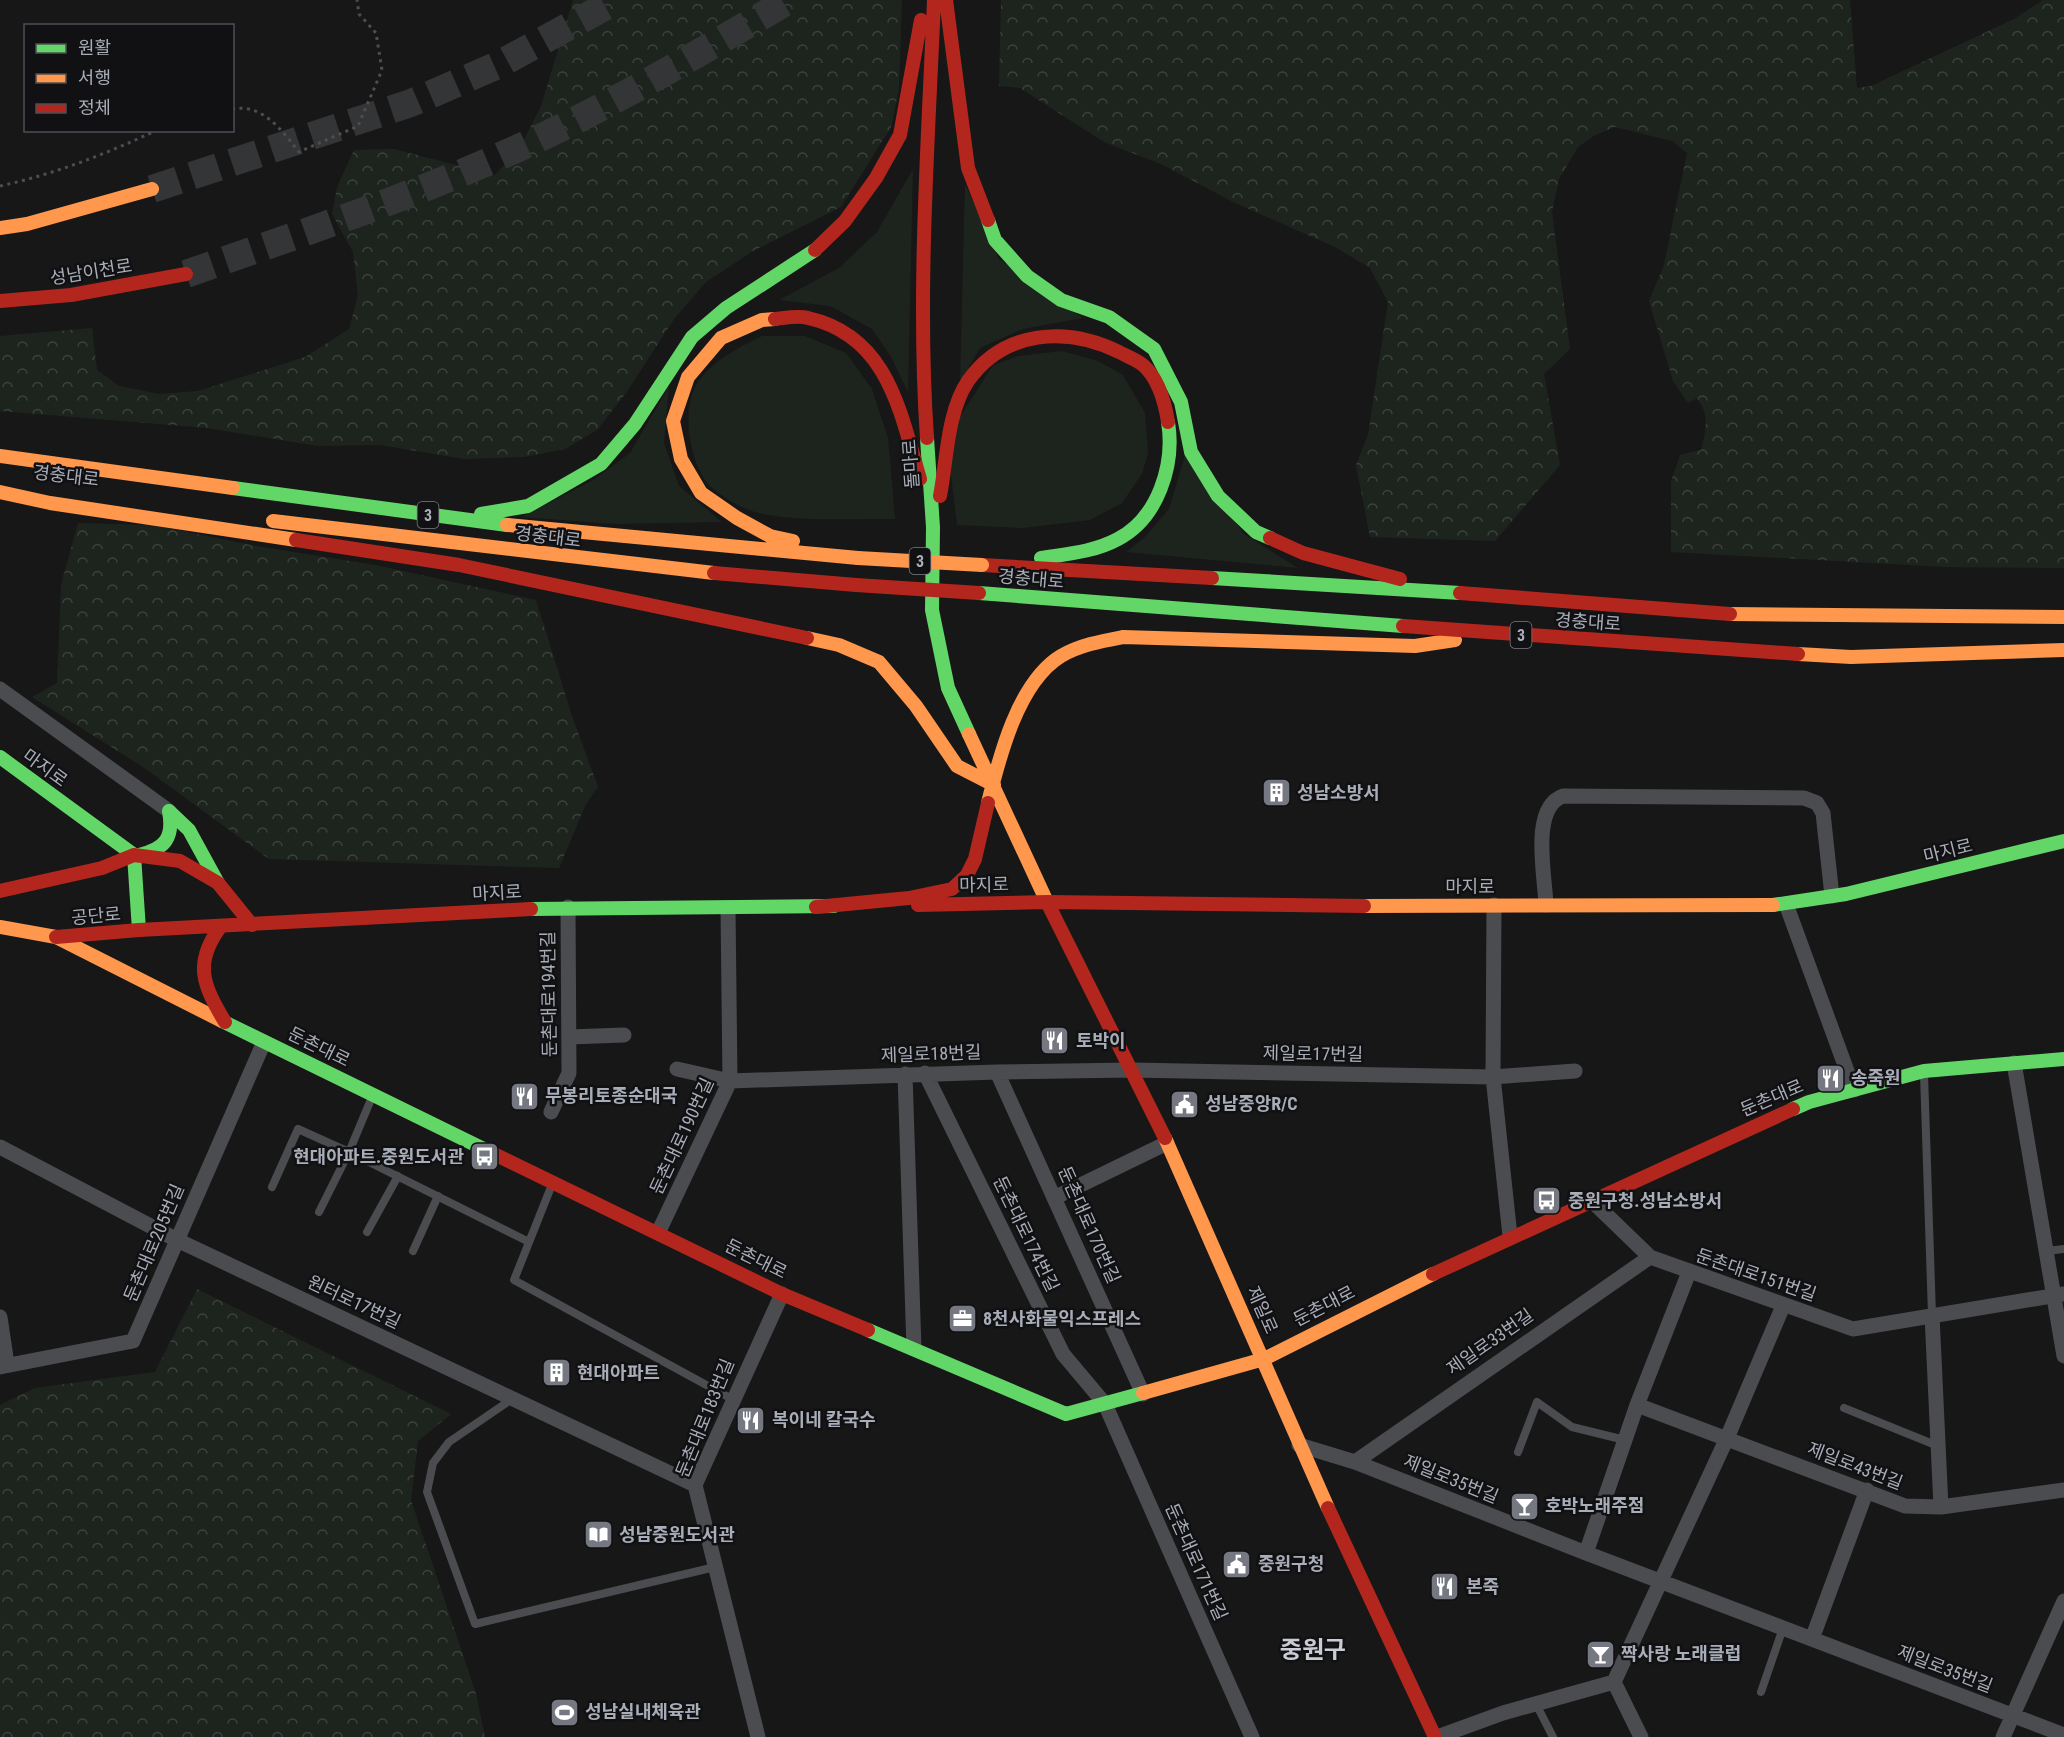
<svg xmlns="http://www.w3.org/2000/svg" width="2064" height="1737" viewBox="0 0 2064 1737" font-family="'Roboto Condensed','Noto Sans KR',sans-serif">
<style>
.grass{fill:#1d241e}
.forest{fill:url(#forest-crowns)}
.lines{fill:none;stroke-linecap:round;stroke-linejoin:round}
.highway-tunnel{stroke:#343537;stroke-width:28;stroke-dasharray:28 14;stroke-linecap:butt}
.path{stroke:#4d4e52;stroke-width:3;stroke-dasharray:3 4.5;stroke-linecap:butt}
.lane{stroke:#4b4c50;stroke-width:8}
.street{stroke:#4b4c50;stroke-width:15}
.fast{stroke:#63d668;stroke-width:14}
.slow{stroke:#ff974d;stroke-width:14}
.jam{stroke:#b3261e;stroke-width:14}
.slow-bridge{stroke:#ff974d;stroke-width:14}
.jam-bridge{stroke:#b3261e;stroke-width:14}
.labels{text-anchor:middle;stroke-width:5;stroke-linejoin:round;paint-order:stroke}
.shield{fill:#111113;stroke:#7b7e86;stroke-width:1.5}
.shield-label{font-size:16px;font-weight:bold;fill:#a8adb8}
.street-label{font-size:18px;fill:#a8adb8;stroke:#111113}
.poi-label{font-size:18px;font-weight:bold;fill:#a8adb8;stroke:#111113;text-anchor:start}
.district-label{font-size:24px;font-weight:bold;fill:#c9ccd4;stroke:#111113}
</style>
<defs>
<pattern id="forest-crowns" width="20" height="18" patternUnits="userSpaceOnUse" patternTransform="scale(1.5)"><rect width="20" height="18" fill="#1d241e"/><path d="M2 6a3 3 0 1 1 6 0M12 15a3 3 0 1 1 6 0" fill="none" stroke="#3b413d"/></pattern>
</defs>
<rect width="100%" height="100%" fill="#171717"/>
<path class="grass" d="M 913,169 L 908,392 L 891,357 L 872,329 L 830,306 L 779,300 L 839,268 L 877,232 Z
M 965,184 L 999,259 L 1083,318 L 1023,329 L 980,348 L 960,382 Z
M 762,336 L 805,336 L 846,353 L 872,389 L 888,438 L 895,519 C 854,518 780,524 744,508 C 734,503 716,493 709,485 C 690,463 681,412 696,385 C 711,361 738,348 762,336 Z
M 1062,351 L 1098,361 L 1123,375 L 1145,413 L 1148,453 L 1142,474 L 1122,503 L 1090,520 L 1023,528 L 957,525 L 950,467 L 956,423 L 993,365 L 1018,356 Z
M 669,386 L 664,443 L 679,486 L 722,522 L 614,524 L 522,517 L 593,480 L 630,453 Z
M 1186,452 L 1244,534 L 1298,568 L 1126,552 L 1144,538 L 1169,509 Z"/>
<path class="forest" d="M 573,0 L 902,0 L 899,89 L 891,127 L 841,207 L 753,251 L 706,282 L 674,319 L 626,393 L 597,430 L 565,449 L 524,457 L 464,459 L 380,445 L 318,446 L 207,428 L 0,411 L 0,336 L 92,328 L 97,370 L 119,386 L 159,394 L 198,391 L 305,357 L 349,329 L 358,295 L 353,252 L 332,214 L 337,187 L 354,150 L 394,149 L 495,175 L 520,148 L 541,106 Z
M 1001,0 L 1850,0 L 1857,88 L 1871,86 L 2014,19 L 2043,0 L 2064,0 L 2064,568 L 1945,567 L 1671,552 L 1671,481 L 1680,455 L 1701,450 C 1706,430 1710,415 1697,398 L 1688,403 L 1673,381 L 1649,301 L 1664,265 L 1687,153 L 1672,141 L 1615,127 L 1595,135 L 1578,147 L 1559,179 L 1552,212 L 1570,349 L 1544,374 L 1560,465 L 1495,541 L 1370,537 L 1356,465 L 1368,435 L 1388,302 L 1370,268 L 1335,247 L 1233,202 L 1163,165 L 1104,142 L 1020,88 L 999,86 Z
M 78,523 L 153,525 L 256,546 L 375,565 L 536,600 L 572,716 L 598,787 L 586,804 L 559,868 L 269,859 L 143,767 L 32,697 L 57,683 L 61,585 Z
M 197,1289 L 451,1414 L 418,1441 L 411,1500 L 476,1694 L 485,1737 L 0,1737 L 0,1405 L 35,1388 L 155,1372 Z"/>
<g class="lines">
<path class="highway-tunnel" d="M 152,189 L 411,103 L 498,65 L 617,0
M 186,274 C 296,235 407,199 514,150 C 609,107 699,53 789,0"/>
<path class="path" d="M 232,109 C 263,103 282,131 299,152 L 358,126 L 382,70 L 376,33 L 359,14 L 357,0
M 0,186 C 55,174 106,154 157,130"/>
<path class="lane" d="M 1924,1074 L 1932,1315
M 372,1097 L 349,1152 L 529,1242
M 272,1187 L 298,1129 L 349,1152 L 319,1212
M 551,1187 L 514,1280 L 732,1399
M 367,1232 L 398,1176
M 413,1251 L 438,1196
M 2047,1251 L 2064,1249
M 512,1399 L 449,1442 L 433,1463 L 427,1492 L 475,1624 L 715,1567
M 1844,1408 L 1938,1446
M 1518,1452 L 1537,1402 L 1572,1427 L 1625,1440
M 1761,1692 L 1783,1628
M 1536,1704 L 1553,1737"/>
<path class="street" d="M 0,689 L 169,811
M 1786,904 L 1854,1090
M 1494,905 L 1493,1077 L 1510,1236
M 1546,905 C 1545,875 1530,808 1563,796 L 1804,798 L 1817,803 L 1823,813 L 1832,896
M 569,1037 L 624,1035
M 2014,1063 L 2064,1356
M 677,1069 L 730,1081 L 997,1072 L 1132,1070 L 1493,1077 L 1575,1071
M 997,1072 L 1143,1394
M 925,1073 L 1063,1354 L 1105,1404 L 1252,1737
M 905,1074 L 914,1349
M 551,1112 L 569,1073 L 568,907
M 0,1147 L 177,1240 L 695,1485
M 1056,1197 L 1167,1143
M 1590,1199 L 1650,1257 L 1853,1329 L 2064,1294
M 658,1233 L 730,1081 L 728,908
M 1932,1315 L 1941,1507
M 0,1317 L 7,1364
M 0,1367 L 133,1341 L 264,1042
M 1637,1405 L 1905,1506 L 1941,1507 L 2064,1490
M 1299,1445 L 1355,1462 L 1586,1553 L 2064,1735
M 1355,1462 L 1650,1257
M 1586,1553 L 1637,1405 L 1689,1272
M 1812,1639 L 1867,1490
M 1614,1682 L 1641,1737
M 758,1737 L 695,1485 L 782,1294
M 1437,1737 L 1503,1713 L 1614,1682 L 1727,1438 L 1783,1306
M 2003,1737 L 2064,1601"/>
<path class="fast" d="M 988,220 L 995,240 L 1027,276 L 1061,300 L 1109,317 L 1154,349 L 1181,402 L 1191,452 L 1218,496 L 1256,532 L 1270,538
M 927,438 L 933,527 L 932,610 L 948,688 L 969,734
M 233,488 L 507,525
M 481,514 L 528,506 L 601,464 L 635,424 L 692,337 L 726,308 L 815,250
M 1041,558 C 1067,554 1094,552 1118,539 C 1158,518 1175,465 1168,422
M 1212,578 L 1460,593
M 979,593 L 1403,626
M 0,757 L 134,855 L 139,930
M 169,811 L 189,830 L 218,883
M 139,855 C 165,849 174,838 169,811
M 1773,905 L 1846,894 L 2064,841
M 531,909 L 834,906
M 222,1021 L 492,1153
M 1793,1109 L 1809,1102 L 1924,1071 L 2064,1059
M 868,1330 L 1066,1414 L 1143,1393"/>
<path class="slow" d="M 0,228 L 27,224 L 152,189
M 775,319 L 762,320 L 721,338 L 688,377 L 673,421 L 681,459 L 701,493 L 737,518 L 770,536 L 793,541
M 0,456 L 233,488
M 0,492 L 50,503 L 296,540
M 273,521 L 714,573
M 507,525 L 858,558
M 1730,614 L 2064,617
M 807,638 L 839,645 L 879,662 L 916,706 L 957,766 L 994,785
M 1798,654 L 1851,657 L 2064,650
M 969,734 L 1047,902
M 988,803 C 999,758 1018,682 1061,656 C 1080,645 1102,641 1123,637 L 1415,646 L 1455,640
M 1364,906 L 1773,905
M 0,927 L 56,937 L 222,1021
M 1165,1138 L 1328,1508
M 1143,1393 L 1264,1359 L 1433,1274"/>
<path class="jam" d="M 946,0 L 968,168 L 988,220
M 815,250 L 845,221 L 876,178 L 900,135 L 921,20
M 0,301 L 71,295 L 186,274
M 775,319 C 785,318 798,315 808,318 C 888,336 900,411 920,479
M 927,438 C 917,293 928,146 934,0
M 940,496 C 947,460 947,412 968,381 C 1004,330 1067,326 1119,352 C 1126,356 1136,359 1143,365 C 1159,379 1165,403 1168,422
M 1270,538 L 1303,553 L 1400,579
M 296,540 L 459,565 L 807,638
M 982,565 L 1212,578
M 714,573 L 856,585
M 1460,593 L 1730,614
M 1403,626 L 1798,654
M 134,855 L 180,861 L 218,883 L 252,925
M 0,891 L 102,868 L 134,855
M 1047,902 L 1165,1138
M 918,905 L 1047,902 L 1364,906
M 816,907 L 909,898 L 952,889 L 967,875 L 975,859 L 988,803
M 221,926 C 193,963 203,985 225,1022
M 56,937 L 139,930 L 531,909
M 492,1153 L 782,1294 L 868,1330
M 1433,1274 L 1793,1109
M 1328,1508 L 1435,1737"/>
<path class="slow-bridge" d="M 858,558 L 982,565"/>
<path class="jam-bridge" d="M 856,585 L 979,593"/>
</g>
<defs>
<symbol id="building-square" viewBox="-11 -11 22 22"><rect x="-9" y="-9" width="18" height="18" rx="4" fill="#757880" stroke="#111113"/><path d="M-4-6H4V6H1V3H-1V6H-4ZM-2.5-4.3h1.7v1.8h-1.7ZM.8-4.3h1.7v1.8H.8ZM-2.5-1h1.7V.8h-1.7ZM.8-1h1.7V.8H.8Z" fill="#fff"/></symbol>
<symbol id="restaurant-square" viewBox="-11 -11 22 22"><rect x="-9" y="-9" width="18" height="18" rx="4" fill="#757880" stroke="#111113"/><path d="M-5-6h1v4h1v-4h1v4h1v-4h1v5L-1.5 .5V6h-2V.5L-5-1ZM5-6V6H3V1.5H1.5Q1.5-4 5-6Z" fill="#fff"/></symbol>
<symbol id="civic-square" viewBox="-11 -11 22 22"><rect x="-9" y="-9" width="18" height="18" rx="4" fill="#757880" stroke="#111113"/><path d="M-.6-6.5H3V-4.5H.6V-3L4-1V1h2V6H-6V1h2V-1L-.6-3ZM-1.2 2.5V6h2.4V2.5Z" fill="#fff"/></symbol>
<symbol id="bus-square" viewBox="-11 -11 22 22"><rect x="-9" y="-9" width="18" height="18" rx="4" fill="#757880" stroke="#111113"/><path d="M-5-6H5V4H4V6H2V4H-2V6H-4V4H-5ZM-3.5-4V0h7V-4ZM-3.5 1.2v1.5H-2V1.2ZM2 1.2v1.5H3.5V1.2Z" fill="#fff"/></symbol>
<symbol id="office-square" viewBox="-11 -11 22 22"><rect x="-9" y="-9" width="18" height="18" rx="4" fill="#757880" stroke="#111113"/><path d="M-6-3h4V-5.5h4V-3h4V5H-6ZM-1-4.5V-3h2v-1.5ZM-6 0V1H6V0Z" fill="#fff"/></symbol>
<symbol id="bar-square" viewBox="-11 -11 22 22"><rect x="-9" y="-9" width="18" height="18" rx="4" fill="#757880" stroke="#111113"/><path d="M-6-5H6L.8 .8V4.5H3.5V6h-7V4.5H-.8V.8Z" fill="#fff"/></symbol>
<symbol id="library-square" viewBox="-11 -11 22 22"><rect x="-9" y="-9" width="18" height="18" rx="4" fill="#757880" stroke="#111113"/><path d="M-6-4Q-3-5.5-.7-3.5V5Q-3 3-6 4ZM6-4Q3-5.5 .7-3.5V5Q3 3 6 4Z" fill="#fff"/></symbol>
<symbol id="stadium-square" viewBox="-11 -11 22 22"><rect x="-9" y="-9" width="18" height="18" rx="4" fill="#757880" stroke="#111113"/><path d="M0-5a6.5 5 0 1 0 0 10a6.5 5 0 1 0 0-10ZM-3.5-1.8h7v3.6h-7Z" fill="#fff"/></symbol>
</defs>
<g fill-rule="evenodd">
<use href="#building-square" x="1260" y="776" width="33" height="33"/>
<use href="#restaurant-square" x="1038" y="1024" width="33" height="33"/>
<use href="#restaurant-square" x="1814" y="1062" width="33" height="33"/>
<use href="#restaurant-square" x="508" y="1080" width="33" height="33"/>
<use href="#civic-square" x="1168" y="1088" width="33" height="33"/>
<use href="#bus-square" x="468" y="1140" width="33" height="33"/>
<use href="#bus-square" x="1530" y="1184" width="33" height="33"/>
<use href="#office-square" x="946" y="1302" width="33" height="33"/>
<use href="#building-square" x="540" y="1356" width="33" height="33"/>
<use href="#restaurant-square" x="734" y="1404" width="33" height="33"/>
<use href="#bar-square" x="1508" y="1490" width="33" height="33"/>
<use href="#library-square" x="582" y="1518" width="33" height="33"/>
<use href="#civic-square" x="1220" y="1548" width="33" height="33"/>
<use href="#restaurant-square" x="1428" y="1570" width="33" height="33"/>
<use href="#bar-square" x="1584" y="1638" width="33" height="33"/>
<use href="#stadium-square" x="548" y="1696" width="33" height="33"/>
</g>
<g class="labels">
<g class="shield">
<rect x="417.5" y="502" width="21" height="26" rx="4.5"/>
<rect x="909.5" y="548" width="21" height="26" rx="4.5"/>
<rect x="1510.5" y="622" width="21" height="26" rx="4.5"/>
</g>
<g class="shield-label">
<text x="428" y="521">3</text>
<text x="920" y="567">3</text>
<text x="1521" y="641">3</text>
</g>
<g class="street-label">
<text transform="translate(91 272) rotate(-9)" y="6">성남이천로</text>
<text transform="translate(911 464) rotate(-94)" y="6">돌마로</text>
<text transform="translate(66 476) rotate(7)" y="6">경충대로</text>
<text transform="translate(548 537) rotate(7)" y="6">경충대로</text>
<text transform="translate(1031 579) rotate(5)" y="6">경충대로</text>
<text transform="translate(1588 622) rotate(4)" y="6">경충대로</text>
<text transform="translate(45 768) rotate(36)" y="6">마지로</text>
<text transform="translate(1948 851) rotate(-14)" y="6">마지로</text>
<text transform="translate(984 885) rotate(-1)" y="6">마지로</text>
<text x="1470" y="893">마지로</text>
<text transform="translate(497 893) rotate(-3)" y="6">마지로</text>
<text transform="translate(96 916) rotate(-5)" y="6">공단로</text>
<text transform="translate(549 994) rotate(-91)" y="6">둔촌대로194번길</text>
<text transform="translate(319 1047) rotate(26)" y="6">둔촌대로</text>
<text transform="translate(931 1054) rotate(-2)" y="6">제일로18번길</text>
<text transform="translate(1313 1054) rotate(1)" y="6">제일로17번길</text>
<text transform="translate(1772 1098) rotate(-23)" y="6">둔촌대로</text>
<text transform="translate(682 1136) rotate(-65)" y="6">둔촌대로190번길</text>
<text transform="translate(1089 1225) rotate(66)" y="6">둔촌대로170번길</text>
<text transform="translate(1026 1234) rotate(64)" y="6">둔촌대로174번길</text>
<text transform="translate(154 1243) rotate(-67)" y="6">둔촌대로205번길</text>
<text transform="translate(756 1259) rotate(26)" y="6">둔촌대로</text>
<text transform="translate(1756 1275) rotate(19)" y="6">둔촌대로151번길</text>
<text transform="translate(354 1302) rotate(25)" y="6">원터로17번길</text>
<text transform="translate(1324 1306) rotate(-27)" y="6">둔촌대로</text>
<text transform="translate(1262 1310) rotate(66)" y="6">제일로</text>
<text transform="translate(1490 1342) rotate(-35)" y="6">제일로33번길</text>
<text transform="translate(705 1418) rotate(-68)" y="6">둔촌대로183번길</text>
<text transform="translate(1855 1466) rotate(21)" y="6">제일로43번길</text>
<text transform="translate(1451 1479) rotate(22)" y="6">제일로35번길</text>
<text transform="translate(1196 1562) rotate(66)" y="6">둔촌대로171번길</text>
<text transform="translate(1945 1669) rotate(21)" y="6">제일로35번길</text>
</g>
<g class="poi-label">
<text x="1297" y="799">성남소방서</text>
<text x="1076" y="1047">토박이</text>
<text x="1851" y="1084">송죽원</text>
<text x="545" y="1102">무봉리토종순대국</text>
<text x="1205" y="1110">성남중앙R/C</text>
<text x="464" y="1163" text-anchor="end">현대아파트.중원도서관</text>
<text x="1568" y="1207">중원구청.성남소방서</text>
<text x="983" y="1325">8천사화물익스프레스</text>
<text x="577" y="1379">현대아파트</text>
<text x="772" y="1426">복이네 칼국수</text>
<text x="1545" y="1512">호박노래주점</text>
<text x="619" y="1541">성남중원도서관</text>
<text x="1258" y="1570">중원구청</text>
<text x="1466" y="1593">본죽</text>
<text x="1621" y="1660">짝사랑 노래클럽</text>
<text x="585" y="1718">성남실내체육관</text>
</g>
<g class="district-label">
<text x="1313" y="1658">중원구</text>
</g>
</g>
<rect x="24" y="24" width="210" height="108" fill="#111113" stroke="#4d4f55" stroke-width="1.5"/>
<rect x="36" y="44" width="30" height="9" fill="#63d668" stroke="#4d4f55" stroke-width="1.5"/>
<text x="78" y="54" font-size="18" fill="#a8adb8">원활</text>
<rect x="36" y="74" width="30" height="9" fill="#ff974d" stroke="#4d4f55" stroke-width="1.5"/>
<text x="78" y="84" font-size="18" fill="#a8adb8">서행</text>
<rect x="36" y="104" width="30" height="9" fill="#b3261e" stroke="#4d4f55" stroke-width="1.5"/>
<text x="78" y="114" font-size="18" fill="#a8adb8">정체</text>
</svg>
